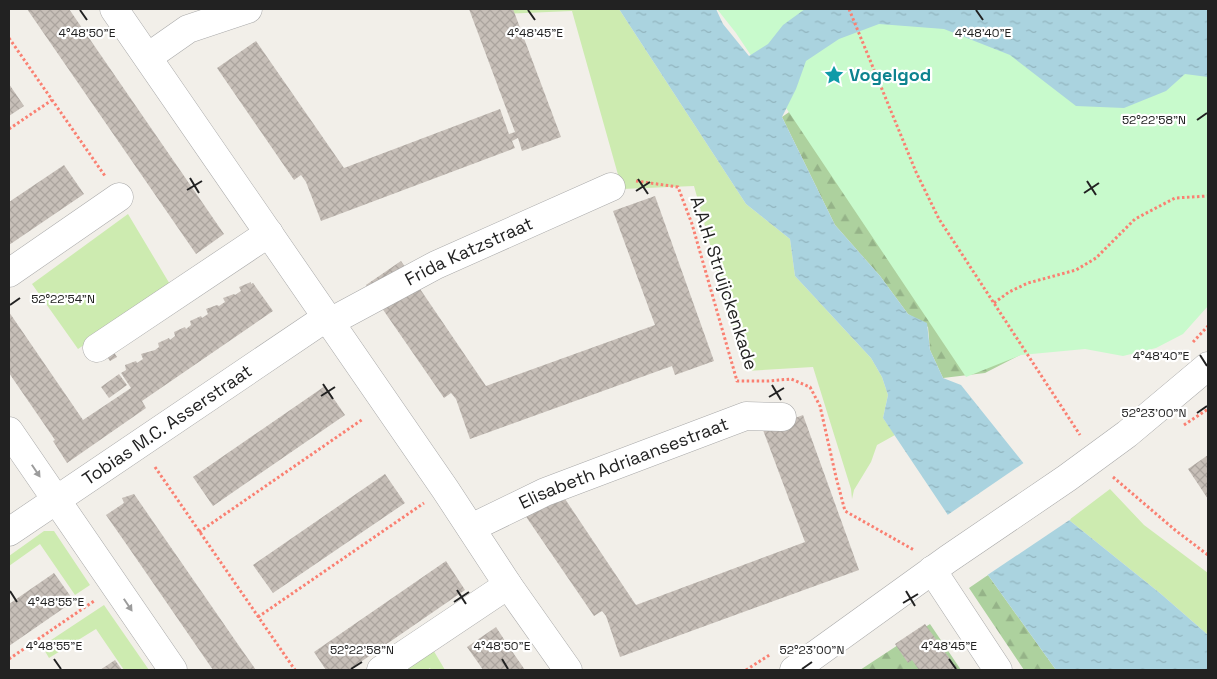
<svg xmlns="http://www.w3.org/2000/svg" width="1217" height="679" viewBox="0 0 1217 679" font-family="'Space Grotesk',sans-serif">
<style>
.grass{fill:#cdebb0}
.forest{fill:url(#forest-firs)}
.park{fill:#c8facc}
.water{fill:url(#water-ripples)}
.pier{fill:#f2efe9}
.building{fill:url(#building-cross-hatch)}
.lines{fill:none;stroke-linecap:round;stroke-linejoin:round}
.minor-casing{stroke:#a9a9a9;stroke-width:29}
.path{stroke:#fa8072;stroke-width:3;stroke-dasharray:2.5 2.5;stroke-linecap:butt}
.minor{stroke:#fff;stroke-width:28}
.oneway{fill:#9c9c9c}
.ticks{fill:none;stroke:#222;stroke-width:2}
.labels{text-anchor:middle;stroke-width:4.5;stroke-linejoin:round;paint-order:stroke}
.culture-label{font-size:18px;font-weight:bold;fill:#0d838f;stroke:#fff;text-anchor:start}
.street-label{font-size:18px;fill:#222;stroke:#fff}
.ticks-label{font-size:12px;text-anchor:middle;fill:#222;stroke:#fff;stroke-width:4.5;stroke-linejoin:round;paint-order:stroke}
</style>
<defs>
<pattern id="forest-firs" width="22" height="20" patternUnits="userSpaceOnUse" patternTransform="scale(1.25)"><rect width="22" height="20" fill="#add19e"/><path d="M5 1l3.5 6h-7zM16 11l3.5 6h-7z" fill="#95b388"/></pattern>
<pattern id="water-ripples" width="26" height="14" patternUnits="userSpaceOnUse" patternTransform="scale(1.25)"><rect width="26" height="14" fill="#aad3df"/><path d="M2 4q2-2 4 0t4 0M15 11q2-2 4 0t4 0" fill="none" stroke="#92b5bf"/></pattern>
<pattern id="building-cross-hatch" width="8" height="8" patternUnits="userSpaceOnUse" patternTransform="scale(1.25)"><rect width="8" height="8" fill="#c7bfb8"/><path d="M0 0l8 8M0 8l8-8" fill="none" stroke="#aba49e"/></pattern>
</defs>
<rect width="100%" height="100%" fill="#f2efe9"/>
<path class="grass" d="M 503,9 L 619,9 L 746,204 L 790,239 L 795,276 L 871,358 L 882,377 L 888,395 L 883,418 L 895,435 L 877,445 L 871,462 L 854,490 L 852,499 L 851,489 L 813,367 L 745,371 L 694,186 L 622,189 L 572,11 L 505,14 Z
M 128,214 L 171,286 L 78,349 L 32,284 Z
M 1110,489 L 1144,525 L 1208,573 L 1208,635 L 1161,594 L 1069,520 Z
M 44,531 L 54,531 L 90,585 L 75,595 L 40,544 L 9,566 L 9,556 Z
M 104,605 L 149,670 L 124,670 L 96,629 L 49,658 L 42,646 Z
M 432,648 L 445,670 L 431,670 L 430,668 L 427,670 L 400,670 Z"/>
<path class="forest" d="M 851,69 L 1020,355 L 985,373 L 943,378 L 930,350 L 928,327 L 908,314 L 880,276 L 835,225 L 782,117 Z
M 988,575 L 1056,670 L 1024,670 L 969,588 Z
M 930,624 L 961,670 L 860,670 Z"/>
<path class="park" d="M 717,9 L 1208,9 L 1208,306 L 1183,334 L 1156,348 L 1123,356 L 1085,349 L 1021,355 L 966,377 L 736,33 Z"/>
<path class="water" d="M 619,9 L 716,9 L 723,24 L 749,56 L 768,44 L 783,25 L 805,9 L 1208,9 L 1208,77 L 1185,74 L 1166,91 L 1124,108 L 1076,106 L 1010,55 L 944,29 L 879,24 L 839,39 L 806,61 L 796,89 L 782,117 L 835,225 L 880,276 L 908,314 L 927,323 L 930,350 L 943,378 L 961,385 L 1069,520 L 1161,594 L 1208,635 L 1208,670 L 1056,670 L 988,575 L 883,418 L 888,395 L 882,377 L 871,358 L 795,276 L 790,239 L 746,204 Z"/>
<path class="pier" d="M 1025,462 L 1071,519 L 986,576 L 946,516 Z"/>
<path class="building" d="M 27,9 L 69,9 L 224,234 L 196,254 Z
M 469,9 L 513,9 L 561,137 L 522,151 L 518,138 L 512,141 L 515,148 L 321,221 L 306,182 L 301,175 L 294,180 L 217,68 L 256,41 L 344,168 L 500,109 L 509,134 L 515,132 Z
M 9,84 L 24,106 L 9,116 Z
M 64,165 L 84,194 L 9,245 L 9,202 Z
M 655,196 L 714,361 L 675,375 L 672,366 L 470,439 L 456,399 L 451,393 L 444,398 L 366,285 L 401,261 L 486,386 L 655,325 L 613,211 Z
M 251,282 L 251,284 L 253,283 L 273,311 L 142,401 L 146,408 L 67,463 L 53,441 L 55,440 L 9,373 L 9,312 L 83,420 L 131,388 L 121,373 L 126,370 L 125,365 L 136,361 L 137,363 L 143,359 L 141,354 L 155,350 L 159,347 L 158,343 L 169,338 L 170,340 L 175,336 L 174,332 L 185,327 L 186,329 L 191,325 L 190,321 L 201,316 L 202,318 L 208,314 L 206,309 L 217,305 L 219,306 L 225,302 L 223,298 L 234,294 L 235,295 L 241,291 L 239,287 Z
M 111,348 L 117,357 L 110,361 L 105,353 Z
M 119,374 L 127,385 L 109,398 L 101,387 Z
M 325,386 L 345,415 L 213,506 L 193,477 Z
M 803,415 L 859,570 L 620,657 L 606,616 L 602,611 L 594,616 L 516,502 L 551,478 L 636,605 L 805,542 L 763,430 Z
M 1208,455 L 1208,499 L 1188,469 Z
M 385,474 L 405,503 L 273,593 L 253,565 Z
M 134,494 L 237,643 L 256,670 L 213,670 L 129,548 L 106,515 L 124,503 L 122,498 Z
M 446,561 L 465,590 L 349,670 L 326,670 L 314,652 Z
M 54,573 L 74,601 L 9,646 L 9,604 Z
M 925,624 L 950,659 L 957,670 L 919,670 L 912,660 L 908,663 L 895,644 Z
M 496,627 L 507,644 L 525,670 L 483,670 L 479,664 L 467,647 Z
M 115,660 L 122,670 L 100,670 Z"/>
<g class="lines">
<defs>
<g id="minor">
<path d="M 114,9 L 445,489 L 508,585 L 568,670"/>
<path d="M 148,57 L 188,29 L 248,9"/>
<path d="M 9,273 L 119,197"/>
<path id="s1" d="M 330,322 L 436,265 L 611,187"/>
<path d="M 97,348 L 269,233"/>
<path d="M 9,431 L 173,670"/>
<path id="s2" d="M 471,528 L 545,492 L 746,416 L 782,417"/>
<path id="s3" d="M 9,532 L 327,317"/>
<path d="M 932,570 L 998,670"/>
<path d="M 381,670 L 508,585"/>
<path d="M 794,670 L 948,559 L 1067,478 L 1127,434 L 1208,366"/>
</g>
</defs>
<use href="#minor" class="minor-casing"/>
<path class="path" d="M 849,9 L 916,172 L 939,219 L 1080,435
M 9,38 L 105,176
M 9,129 L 52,100
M 636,181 L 678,187 L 692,224 L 737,381 L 768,381 L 791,379 L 810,387 L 820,406 L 836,477 L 845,511 L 914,550
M 994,303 L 1009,292 L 1028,283 L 1076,270 L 1096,258 L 1135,219 L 1175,198 L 1208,196
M 1193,342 L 1208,326
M 1184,425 L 1208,409
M 155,467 L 295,670
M 1113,477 L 1175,530 L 1208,555
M 199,532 L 363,419
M 258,617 L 424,503
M 9,659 L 94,601
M 746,670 L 771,654"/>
<use href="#minor" class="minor"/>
</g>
<defs><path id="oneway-solid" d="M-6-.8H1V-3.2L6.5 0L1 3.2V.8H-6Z" transform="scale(1.25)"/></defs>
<g class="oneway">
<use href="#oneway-solid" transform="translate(36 471) rotate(56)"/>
<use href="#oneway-solid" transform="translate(128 605) rotate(56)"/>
</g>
<path class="ticks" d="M 80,10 L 87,20M 528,10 L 535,20M 976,10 L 983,20M 1197,120 L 1207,113M 190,178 L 199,193M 638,179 L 648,194M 1087,181 L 1096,195M 187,190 L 202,181M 636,191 L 650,182M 1084,193 L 1099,183M 10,305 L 20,298M 1200,355 L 1207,366M 323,384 L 333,399M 772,385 L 781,400M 321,396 L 335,387M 769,397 L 784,388M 1197,413 L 1207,406M 457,590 L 466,604M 10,591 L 17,602M 906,591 L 915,606M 454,602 L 469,592M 903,603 L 918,594M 54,659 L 61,669M 502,659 L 508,669M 949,659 L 956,669M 351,669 L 362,662M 802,669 L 812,662"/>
<defs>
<symbol id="sight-bare" viewBox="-9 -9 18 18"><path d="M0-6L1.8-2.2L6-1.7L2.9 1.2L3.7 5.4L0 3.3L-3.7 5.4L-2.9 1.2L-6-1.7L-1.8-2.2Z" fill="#0f9aa8" stroke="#fff" stroke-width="2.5" paint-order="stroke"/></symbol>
</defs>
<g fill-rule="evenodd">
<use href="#sight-bare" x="820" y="61" width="28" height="28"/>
</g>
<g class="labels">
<g class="culture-label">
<text x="849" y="81">Vogelgod</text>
</g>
<g class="street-label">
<text dy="6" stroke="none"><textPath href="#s1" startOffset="156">Frida Katzstraat</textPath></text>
<text transform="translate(724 283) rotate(72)" y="6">A.A.H. Struijckenkade</text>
<text dy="6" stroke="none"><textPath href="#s3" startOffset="191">Tobias M.C. Asserstraat</textPath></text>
<text dy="6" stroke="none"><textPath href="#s2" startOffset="166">Elisabeth Adriaansestraat</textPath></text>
</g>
</g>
<g class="ticks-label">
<text x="87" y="37">4°48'50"E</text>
<text x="535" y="37">4°48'45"E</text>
<text x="983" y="37">4°48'40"E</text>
<text x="1154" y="124">52°22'58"N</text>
<text x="63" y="303">52°22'54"N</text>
<text x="1161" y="360">4°48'40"E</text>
<text x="1154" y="417">52°23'00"N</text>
<text x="56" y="606">4°48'55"E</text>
<text x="54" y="650">4°48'55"E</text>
<text x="502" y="650">4°48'50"E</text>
<text x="949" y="650">4°48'45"E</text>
<text x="362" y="654">52°22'58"N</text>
<text x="812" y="654">52°23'00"N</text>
</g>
<rect width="1217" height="679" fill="none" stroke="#222222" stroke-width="20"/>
</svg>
